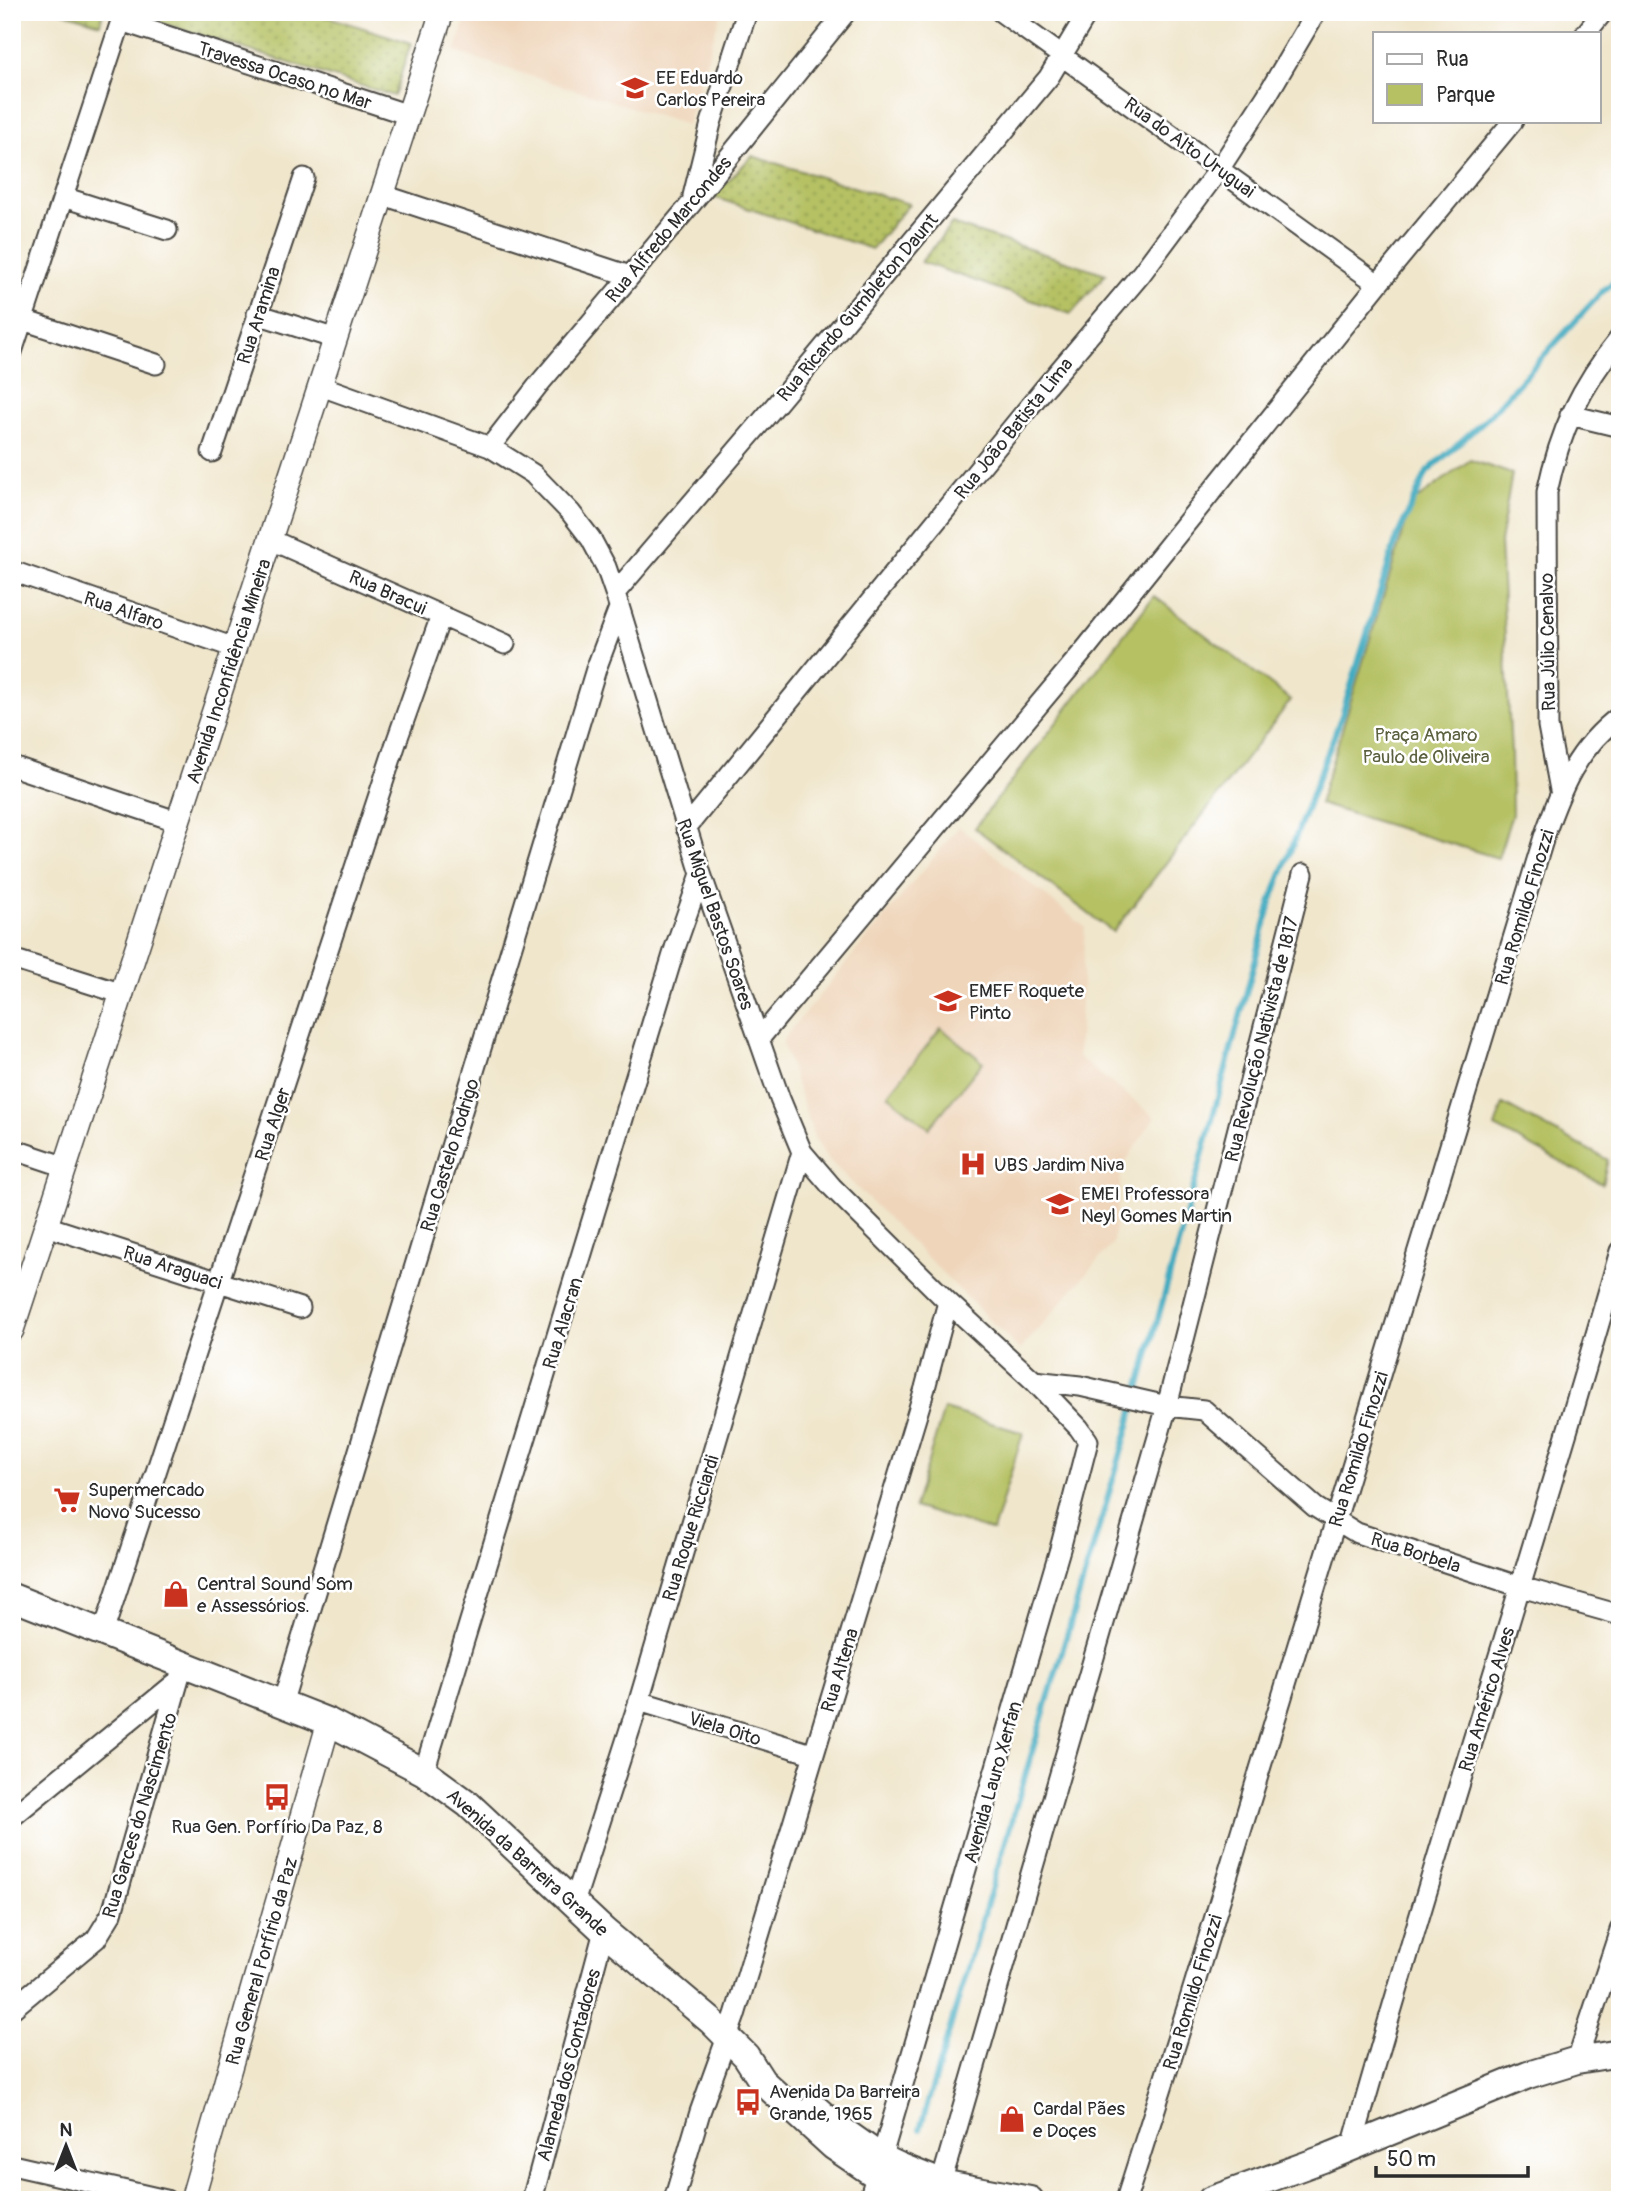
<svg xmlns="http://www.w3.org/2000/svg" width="1632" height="2212" viewBox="0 0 1632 2212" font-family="Pangolin,sans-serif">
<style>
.built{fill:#efd6bb}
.grass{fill:url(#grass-dots);stroke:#707647;stroke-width:2}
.green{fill:#b5c163;stroke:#707647;stroke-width:2}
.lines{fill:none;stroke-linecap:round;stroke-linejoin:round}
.stream{stroke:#41aac0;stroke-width:6}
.minor-casing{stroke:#494743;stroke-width:23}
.tertiary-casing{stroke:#494743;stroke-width:26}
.secondary-casing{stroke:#494743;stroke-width:30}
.minor{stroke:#fff;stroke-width:19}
.tertiary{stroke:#fff;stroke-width:23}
.secondary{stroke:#fff;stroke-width:26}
.labels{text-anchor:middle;stroke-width:5;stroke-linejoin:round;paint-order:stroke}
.street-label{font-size:19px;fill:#2b2b2b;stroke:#fff}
.poi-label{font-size:19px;fill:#2b2b2b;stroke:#fff;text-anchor:start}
.park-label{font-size:19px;fill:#5b603f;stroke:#fff}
</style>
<defs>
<pattern id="grass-dots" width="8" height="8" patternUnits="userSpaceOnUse" patternTransform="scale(1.75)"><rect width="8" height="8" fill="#b5c163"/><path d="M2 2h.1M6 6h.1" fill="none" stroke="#939d52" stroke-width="1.8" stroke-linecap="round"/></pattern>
</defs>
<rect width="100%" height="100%" fill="#fff"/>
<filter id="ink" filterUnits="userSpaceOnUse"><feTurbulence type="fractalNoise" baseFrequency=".0143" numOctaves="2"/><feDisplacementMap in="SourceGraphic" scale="14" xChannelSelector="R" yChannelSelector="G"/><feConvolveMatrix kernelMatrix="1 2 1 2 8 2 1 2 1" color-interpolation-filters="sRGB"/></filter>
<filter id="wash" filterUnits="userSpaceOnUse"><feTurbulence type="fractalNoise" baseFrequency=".00686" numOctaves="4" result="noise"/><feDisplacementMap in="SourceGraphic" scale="28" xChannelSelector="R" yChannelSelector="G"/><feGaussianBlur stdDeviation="1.57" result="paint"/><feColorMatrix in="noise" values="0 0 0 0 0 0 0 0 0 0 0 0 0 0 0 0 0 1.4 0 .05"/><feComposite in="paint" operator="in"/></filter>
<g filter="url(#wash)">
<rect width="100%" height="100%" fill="#f0e6cc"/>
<path class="built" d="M 467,12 L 721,12 L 687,125 L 455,52 Z
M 959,827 L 1085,927 L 1078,1057 L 1155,1117 L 1122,1167 L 1113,1243 L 1020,1350 L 828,1159 L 815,1139 L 783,1044 L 784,1038 Z"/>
<path class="grass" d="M 62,12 L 103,12 L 100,24 Z
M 141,12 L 313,12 L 411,43 L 394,96 L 140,16 Z
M 752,156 L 909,204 L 872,249 L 713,197 Z
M 952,224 L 1106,274 L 1071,314 L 921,262 Z"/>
<path class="green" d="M 1470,460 L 1512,474 L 1500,542 L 1511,753 L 1512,814 L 1498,858 L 1319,804 L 1412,503 Z
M 1154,596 L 1291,700 L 1113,932 L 975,828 Z
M 941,1028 L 983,1062 L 929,1128 L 888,1095 Z
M 1503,1104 L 1608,1160 L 1602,1184 L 1495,1127 Z
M 944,1409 L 1023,1433 L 993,1531 L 914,1507 Z"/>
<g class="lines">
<path class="stream" d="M 920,2129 L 1127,1433 L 1271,902 L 1342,715 L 1397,537 L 1427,472 L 1488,417 L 1601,293 L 1620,276"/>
</g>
</g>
<g filter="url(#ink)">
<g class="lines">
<defs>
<path id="minor" d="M 1001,12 L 1378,284
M 121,21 L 409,115
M 1586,33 L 1603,12
M 383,195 L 630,276
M 693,196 L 711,123 L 747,12
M 63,197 L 167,230
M 257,314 L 336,339
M 23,320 L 156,364
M 12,352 L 124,12
M 321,386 L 490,447 L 533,474 L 571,513 L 591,539 L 606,567 L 615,593 L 701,874 L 780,1099 L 802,1152 L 832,1187 L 948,1302 L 1034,1381 L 1079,1428 L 1088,1441 L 1060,1549 L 869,2200
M 1570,415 L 1620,427
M 490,447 L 539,384 L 691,204 L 846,12
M 212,452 L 304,178
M 271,540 L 505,644
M 12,571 L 235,648
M 615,593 L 774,407 L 1049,77 L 1088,12
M 12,766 L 179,822
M 1560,790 L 1548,726 L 1547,492 C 1560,431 1580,387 1620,338
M 686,828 L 1043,390 L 1141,274 L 1220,168 L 1266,97 L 1316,12
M 12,959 L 123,994
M 759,1039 L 1087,647 L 1378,284 L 1513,121
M 12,1149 L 66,1167
M 46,1226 L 300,1308
M 1034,1381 L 1080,1386 L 1167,1406 L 1204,1410 L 1315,1507 L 1357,1533 L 1521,1587 L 1620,1615
M 103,1633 L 397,740 L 441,616
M 639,1701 L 812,1754
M 282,1704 L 596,669 L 619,608
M 424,1772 L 675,948 L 701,874
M 12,1817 L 178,1681
M 574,1903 L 639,1701 L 802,1152
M 12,2009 L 96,1939 L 112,1913 L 183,1665
M 1577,2060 L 1620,1930
M 1352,2147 C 1436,1847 1535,1551 1620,1251
M 12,2165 L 166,2200
M 941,2195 L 941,2183 L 1167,1406 L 1303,874
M 532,2200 L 604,1931
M 674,2200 L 700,2112 L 735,2015 L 925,1388 L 948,1302
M 1126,2200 L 1189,2002 L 1544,837 C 1561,788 1577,748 1620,716"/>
<path id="tertiary" d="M 12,1330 L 442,12
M 192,2200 L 329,1722"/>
<path id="secondary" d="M 12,1597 L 329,1722 L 424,1772 L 468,1804 L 604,1931 L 711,2021 L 746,2056 L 762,2081 L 833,2146 L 892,2186 L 930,2200
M 814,2107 L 832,2123 L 880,2157 L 899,2166 L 941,2183 L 1030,2200
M 1211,2200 L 1323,2159 L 1528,2075 L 1577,2060 L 1620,2053"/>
</defs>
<use href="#minor" class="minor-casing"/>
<use href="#tertiary" class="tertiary-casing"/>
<use href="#secondary" class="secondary-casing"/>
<use href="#minor" class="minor"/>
<use href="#tertiary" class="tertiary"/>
<use href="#secondary" class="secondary"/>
</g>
</g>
<defs>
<symbol id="school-bare" viewBox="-9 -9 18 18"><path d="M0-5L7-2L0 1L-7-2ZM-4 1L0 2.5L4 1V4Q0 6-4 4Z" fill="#c8321e" stroke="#fff" stroke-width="2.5" paint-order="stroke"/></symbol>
<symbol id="hospital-bare" viewBox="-9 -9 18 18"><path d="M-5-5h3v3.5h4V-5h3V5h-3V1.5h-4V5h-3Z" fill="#c8321e" stroke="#fff" stroke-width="2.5" paint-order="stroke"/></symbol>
<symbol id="supermarket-bare" viewBox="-9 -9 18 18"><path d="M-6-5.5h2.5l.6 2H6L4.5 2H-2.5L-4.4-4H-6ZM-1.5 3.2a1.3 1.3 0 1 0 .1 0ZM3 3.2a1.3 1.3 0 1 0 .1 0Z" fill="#c8321e" stroke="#fff" stroke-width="2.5" paint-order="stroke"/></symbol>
<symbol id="shop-bare" viewBox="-9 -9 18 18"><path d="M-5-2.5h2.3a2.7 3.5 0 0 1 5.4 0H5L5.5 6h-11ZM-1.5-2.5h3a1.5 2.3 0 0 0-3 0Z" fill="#c8321e" stroke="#fff" stroke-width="2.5" paint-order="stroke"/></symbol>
<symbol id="bus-bare" viewBox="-9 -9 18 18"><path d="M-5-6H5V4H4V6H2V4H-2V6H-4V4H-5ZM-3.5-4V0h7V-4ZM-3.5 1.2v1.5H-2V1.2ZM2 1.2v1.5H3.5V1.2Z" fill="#c8321e" stroke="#fff" stroke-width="2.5" paint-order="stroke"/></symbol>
</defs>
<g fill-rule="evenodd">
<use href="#school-bare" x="616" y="69" width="38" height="38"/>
<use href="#school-bare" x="929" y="982" width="38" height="38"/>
<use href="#hospital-bare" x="954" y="1145" width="38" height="38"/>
<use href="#school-bare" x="1041" y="1185" width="38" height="38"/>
<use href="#supermarket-bare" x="48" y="1481" width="38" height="38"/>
<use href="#shop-bare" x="157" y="1575" width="38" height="38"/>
<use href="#bus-bare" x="258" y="1778" width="38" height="38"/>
<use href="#bus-bare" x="729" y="2083" width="38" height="38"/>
<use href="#shop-bare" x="993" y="2100" width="38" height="38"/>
</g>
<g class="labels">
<g class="street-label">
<text transform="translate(285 75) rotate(18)" y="7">Travessa Ocaso no Mar</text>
<text transform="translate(1190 147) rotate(36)" y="7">Rua do Alto Uruguai</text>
<text transform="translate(668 229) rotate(-50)" y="7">Rua Alfredo Marcondes</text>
<text transform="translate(857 307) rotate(-50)" y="7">Rua Ricardo Gumbleton Daunt</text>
<text transform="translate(258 315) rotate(-72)" y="7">Rua Aramina</text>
<text transform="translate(1013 428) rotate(-51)" y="7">Rua João Batista Lima</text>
<text transform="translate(388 592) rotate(24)" y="7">Rua Bracui</text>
<text transform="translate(124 610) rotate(19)" y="7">Rua Alfaro</text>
<text transform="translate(1547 642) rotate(-91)" y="7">Rua Júlio Cenalvo</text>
<text transform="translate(228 671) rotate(-72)" y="7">Avenida Inconfidência Mineira</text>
<text transform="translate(1524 907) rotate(-73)" y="7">Rua Romildo Finozzi</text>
<text transform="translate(716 914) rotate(71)" y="7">Rua Miguel Bastos Soares</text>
<text transform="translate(1261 1039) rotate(-76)" y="7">Rua Revolução Nativista de 1817</text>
<text transform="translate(272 1124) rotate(-72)" y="7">Rua Alger</text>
<text transform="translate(449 1155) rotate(-73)" y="7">Rua Castelo Rodrigo</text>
<text transform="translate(173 1267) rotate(18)" y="7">Rua Araguaci</text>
<text transform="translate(562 1323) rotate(-73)" y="7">Rua Alacran</text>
<text transform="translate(1358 1449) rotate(-73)" y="7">Rua Romildo Finozzi</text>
<text transform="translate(690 1528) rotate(-73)" y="7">Rua Roque Ricciardi</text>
<text transform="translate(1416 1552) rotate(18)" y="7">Rua Borbela</text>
<text transform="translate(839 1670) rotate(-73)" y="7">Rua Altena</text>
<text transform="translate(1486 1699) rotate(-73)" y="7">Rua Américo Alves</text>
<text transform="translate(725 1728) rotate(17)" y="7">Viela Oito</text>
<text transform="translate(992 1782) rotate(-74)" y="7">Avenida Lauro Xerfan</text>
<text transform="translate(139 1815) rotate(-73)" y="7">Rua Garces do Nascimento</text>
<text transform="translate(528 1862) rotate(42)" y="7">Avenida da Barreira Grande</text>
<text transform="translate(261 1961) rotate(-74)" y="7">Rua General Porfírio da Paz</text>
<text transform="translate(1192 1992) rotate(-73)" y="7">Rua Romildo Finozzi</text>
<text transform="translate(568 2065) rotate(-75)" y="7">Alameda dos Contadores</text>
</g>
<g class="poi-label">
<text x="656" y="84">EE Eduardo<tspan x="656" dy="22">Carlos Pereira</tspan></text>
<text x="969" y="997">EMEF Roquete<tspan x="969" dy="22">Pinto</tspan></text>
<text x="994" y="1171">UBS Jardim Niva</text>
<text x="1081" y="1200">EMEI Professora<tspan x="1081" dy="22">Neyl Gomes Martin</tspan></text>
<text x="88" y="1496">Supermercado<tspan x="88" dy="22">Novo Sucesso</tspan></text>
<text x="197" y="1590">Central Sound Som<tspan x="197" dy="22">e Assessórios.</tspan></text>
<text x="277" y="1833" text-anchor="middle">Rua Gen. Porfírio Da Paz, 8</text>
<text x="769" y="2098">Avenida Da Barreira<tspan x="769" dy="22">Grande, 1965</tspan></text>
<text x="1033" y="2115">Cardal Pães<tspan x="1033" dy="22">e Doçes</tspan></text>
</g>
<g class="park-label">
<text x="1426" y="741">Praça Amaro<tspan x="1426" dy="22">Paulo de Oliveira</tspan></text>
</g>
</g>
<rect width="1632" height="2212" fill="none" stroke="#fff" stroke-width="42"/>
<rect x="1373" y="32" width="228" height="91" fill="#ffffff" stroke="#aaaaaa" stroke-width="2"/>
<rect x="1387" y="54" width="35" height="10" fill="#ffffff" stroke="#aaaaaa" stroke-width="2"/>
<text x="1436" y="66" font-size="21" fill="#2b2b2b">Rua</text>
<rect x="1387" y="84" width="35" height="21" fill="#b5c163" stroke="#aaaaaa" stroke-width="2"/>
<text x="1436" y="102" font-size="21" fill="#2b2b2b">Parque</text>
<g transform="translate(66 2146)" stroke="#ffffff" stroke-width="5" paint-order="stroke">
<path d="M0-5L12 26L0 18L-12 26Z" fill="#2b2b2b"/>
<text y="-10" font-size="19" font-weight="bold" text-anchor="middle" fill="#2b2b2b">N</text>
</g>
<path d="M1376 2166v10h152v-10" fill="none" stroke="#2b2b2b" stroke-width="3.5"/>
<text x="1387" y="2166" font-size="21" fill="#2b2b2b" stroke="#ffffff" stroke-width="5" paint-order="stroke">50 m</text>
</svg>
